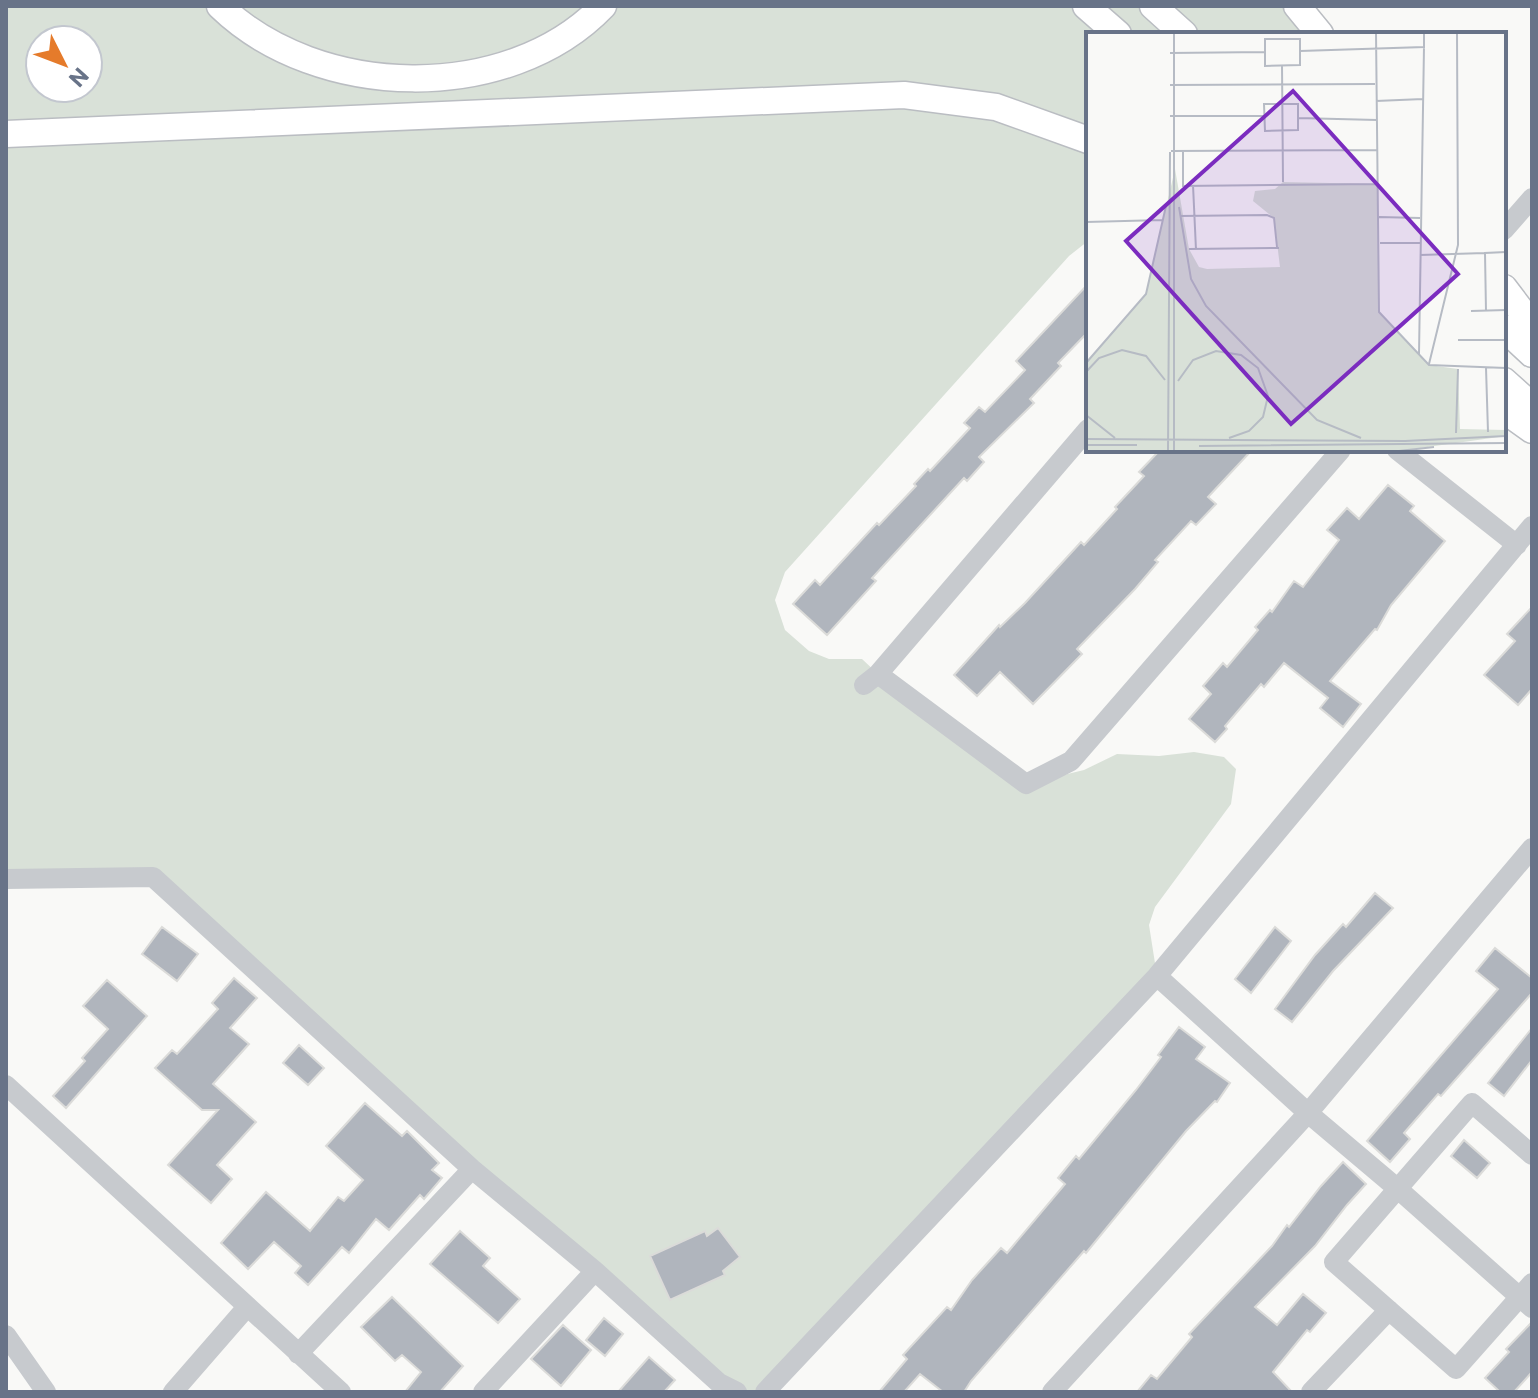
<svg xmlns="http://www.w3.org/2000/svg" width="1538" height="1398" viewBox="0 0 1538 1398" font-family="Commissioner,sans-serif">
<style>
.green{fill:#d9e1d8;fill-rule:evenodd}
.building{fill:#b0b5bd;stroke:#dbdbd9;stroke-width:2}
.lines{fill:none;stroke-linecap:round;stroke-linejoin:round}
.major-casing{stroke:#babdc2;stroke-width:29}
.minor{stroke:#c7cace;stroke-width:20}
.major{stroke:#fff;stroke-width:26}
.inset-road{fill:none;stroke:#b6bbc4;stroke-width:2}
.view{fill:#7b2cbf;fill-opacity:0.15;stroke:#7b2cbf;stroke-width:4}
.inset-edge{fill:none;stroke:#687388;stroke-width:4}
</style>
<rect width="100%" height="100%" fill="#f9f9f7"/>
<path class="green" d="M 6,6 L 1297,6 L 1320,34 L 1088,34 L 1088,241 L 1069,256 L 785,572 L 775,600 L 785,630 L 809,651 L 829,659 L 862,659 L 878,674 L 1026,784 L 1084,770 L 1117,754 L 1159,756 L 1194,752 L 1224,757 L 1236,769 L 1231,804 L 1155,907 L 1149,925 L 1157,976 L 765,1392 L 737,1392 L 153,877 L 6,879 ZM 40,40 L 88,40 L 88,88 L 40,88 Z"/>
<path class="building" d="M 1088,284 L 1088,332 L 1058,363 L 1061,366 L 1030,399 L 1034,403 L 979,457 L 984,462 L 967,481 L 964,478 L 872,578 L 876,581 L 827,635 L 793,604 L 815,580 L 820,585 L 877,523 L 879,525 L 916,486 L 914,484 L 928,469 L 930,471 L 970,428 L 964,423 L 979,407 L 985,412 L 1025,370 L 1016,361 Z
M 1160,450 L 1252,450 L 1208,497 L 1216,504 L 1196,525 L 1191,521 L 1155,560 L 1158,562 L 1135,589 L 1077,649 L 1082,654 L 1033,704 L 1000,672 L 977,696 L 954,675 L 999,625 L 1000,627 L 1025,603 L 1081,542 L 1084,545 L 1117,509 L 1115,507 L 1144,476 L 1139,472 Z
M 1388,485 L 1414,506 L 1410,511 L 1445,541 L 1391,605 L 1377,630 L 1375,629 L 1330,681 L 1361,704 L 1343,727 L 1320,708 L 1328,698 L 1284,663 L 1264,687 L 1261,684 L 1225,726 L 1227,729 L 1215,742 L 1189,719 L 1211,694 L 1203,686 L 1223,663 L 1227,667 L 1258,630 L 1255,627 L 1270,610 L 1272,612 L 1294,581 L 1303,587 L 1339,540 L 1327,530 L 1347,508 L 1359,519 Z
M 1532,607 L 1532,689 L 1518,705 L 1484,675 L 1515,641 L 1507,634 Z
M 1375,893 L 1393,908 L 1333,971 L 1292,1022 L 1275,1009 L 1315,955 L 1343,924 L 1346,927 Z
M 162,927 L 198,954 L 177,981 L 142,954 Z
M 1275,927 L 1291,941 L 1251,993 L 1235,979 Z
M 1495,948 L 1532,978 L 1532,993 L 1441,1096 L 1438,1094 L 1404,1133 L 1410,1139 L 1390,1162 L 1367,1141 L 1498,989 L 1476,971 Z
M 234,978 L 257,998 L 230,1028 L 249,1044 L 213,1084 L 256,1122 L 217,1165 L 232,1179 L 211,1203 L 168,1165 L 218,1110 L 202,1110 L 155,1068 L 172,1050 L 177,1054 L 218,1009 L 212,1003 Z
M 107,980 L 147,1016 L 66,1108 L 53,1096 L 85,1061 L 82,1058 L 108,1029 L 83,1006 Z
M 1179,1027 L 1205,1047 L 1196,1059 L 1230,1083 L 1217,1102 L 1215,1101 L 1186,1131 L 1086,1253 L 1084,1251 L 971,1381 L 964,1392 L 943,1392 L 920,1374 L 904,1392 L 879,1392 L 907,1359 L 903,1355 L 947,1307 L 951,1310 L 972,1280 L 1001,1248 L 1007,1253 L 1065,1184 L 1058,1178 L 1076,1156 L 1079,1159 L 1136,1090 L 1161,1057 L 1158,1055 Z
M 1532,1028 L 1532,1060 L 1504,1096 L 1488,1083 Z
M 299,1045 L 324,1068 L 308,1085 L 283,1063 Z
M 365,1103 L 402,1136 L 407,1131 L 439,1163 L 432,1170 L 442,1178 L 424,1199 L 420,1195 L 389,1230 L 376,1219 L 349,1253 L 342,1247 L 308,1285 L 295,1273 L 301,1266 L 274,1242 L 248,1269 L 221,1243 L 266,1192 L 310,1231 L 338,1197 L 344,1201 L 363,1180 L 326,1146 Z
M 1464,1140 L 1490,1163 L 1477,1178 L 1451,1156 Z
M 1343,1162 L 1366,1184 L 1347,1205 L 1315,1246 L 1255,1307 L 1277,1325 L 1303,1294 L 1326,1313 L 1310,1332 L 1307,1330 L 1273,1372 L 1292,1392 L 1137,1392 L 1151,1375 L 1157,1379 L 1192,1337 L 1189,1334 L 1272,1246 L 1287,1225 L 1289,1227 L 1321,1186 Z
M 718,1228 L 740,1257 L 723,1271 L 725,1275 L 670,1300 L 650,1256 L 705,1231 L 707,1236 Z
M 460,1231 L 490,1258 L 483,1266 L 520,1299 L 498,1323 L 430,1264 Z
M 392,1297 L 463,1366 L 440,1392 L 405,1392 L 421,1372 L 402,1355 L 395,1361 L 361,1327 Z
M 604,1318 L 623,1334 L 605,1356 L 586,1340 Z
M 1532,1322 L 1532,1372 L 1514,1392 L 1500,1392 L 1485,1378 L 1509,1352 L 1506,1349 Z
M 563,1325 L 591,1350 L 561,1386 L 531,1359 Z
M 649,1357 L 675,1380 L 664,1392 L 618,1392 Z"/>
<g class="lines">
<defs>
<path id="major" d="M 220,6 C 317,100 508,105 603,6
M 1086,6 L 1118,34
M 1153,6 L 1184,34
M 1297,6 L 1320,34
M 6,134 L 904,95 L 996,107 L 1088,140
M 1504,288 L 1532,325
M 1504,328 L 1532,354
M 1504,381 L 1532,406
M 1504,410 L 1532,430"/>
</defs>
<use href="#major" class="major-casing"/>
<path class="minor" d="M 1504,230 L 1532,198
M 1397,450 L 1517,545
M 878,674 L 1026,784 L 1071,761 L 1341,450
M 864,685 L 878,674 L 1088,429
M 6,879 L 153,877 L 472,1169 L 595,1271 L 719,1383 L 737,1392
M 1157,976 L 1308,1113 L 1398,1189 L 1532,1308
M 6,1085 L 341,1392
M 1532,1155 L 1472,1103 L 1334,1262 L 1456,1369 L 1532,1283
M 6,1335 L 46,1392
M 298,1354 L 472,1169
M 173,1392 L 247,1307
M 483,1392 L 595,1271
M 765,1392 L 1157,976 L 1532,526
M 1052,1392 L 1308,1113 L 1532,848
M 1311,1392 L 1389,1310"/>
<use href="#major" class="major"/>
</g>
<g transform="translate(1086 32)">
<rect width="420" height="420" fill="#f9f9f7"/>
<path d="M 89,137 L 103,217 L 113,235 L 121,237 L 194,235 L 188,186 L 167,169 L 169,159 L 189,157 L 197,150 L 291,152 L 293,280 L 343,333 L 372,337 L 374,397 L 420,398 L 420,404 L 313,419 L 0,419 L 0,331 L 60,262 Z" fill="#d9e1d8"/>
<path class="inset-road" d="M 290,1 L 293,280 L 343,333 L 420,336M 179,7 L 214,7 L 214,33 L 179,34 ZM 214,19 L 338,15 L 338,1M 84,21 L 179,20M 196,33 L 197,150M 84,53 L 289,52M 290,69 L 337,67M 178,72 L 212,72 L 212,98 L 179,99 ZM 84,84 L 178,84M 212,86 L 291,88M 85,119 L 291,118M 97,120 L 97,154 L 291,152M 107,153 L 110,218M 93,175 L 105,247 L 120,274 L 231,388 L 275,406M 94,184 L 181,183 L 188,186 L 191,215M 293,185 L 334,186M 0,190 L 77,188M 294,211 L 334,211M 103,217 L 193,216M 334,223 L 399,221M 385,279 L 420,278M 400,279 L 399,221 L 420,220M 372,308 L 420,308M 333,322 L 338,15M 0,331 L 60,262 L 80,174M 343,332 L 372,213 L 371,1M 400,336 L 402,400M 0,340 L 13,326 L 36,318 L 60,324 L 79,348M 92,349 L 107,328 L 130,319 L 155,323 L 172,336 L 182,364 L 177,385 L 163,399 L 143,406M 0,383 L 29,406M 370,401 L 372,337M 0,407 L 319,409 L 420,404M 0,413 L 51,413M 113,414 L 420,411M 82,419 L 84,120M 88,419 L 88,1M 313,419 L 348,415"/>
<path class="view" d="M 207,59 L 372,242 L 205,392 L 40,209 Z"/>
<rect width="420" height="420" class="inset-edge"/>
</g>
<rect width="1538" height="1398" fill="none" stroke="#687388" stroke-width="16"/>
<g transform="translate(64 64) rotate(132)"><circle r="38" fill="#ffffff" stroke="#c3c7cf" stroke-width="2"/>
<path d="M0-6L14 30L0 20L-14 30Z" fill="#e57b2b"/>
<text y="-12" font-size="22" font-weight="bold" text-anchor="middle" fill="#687388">N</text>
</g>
</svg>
